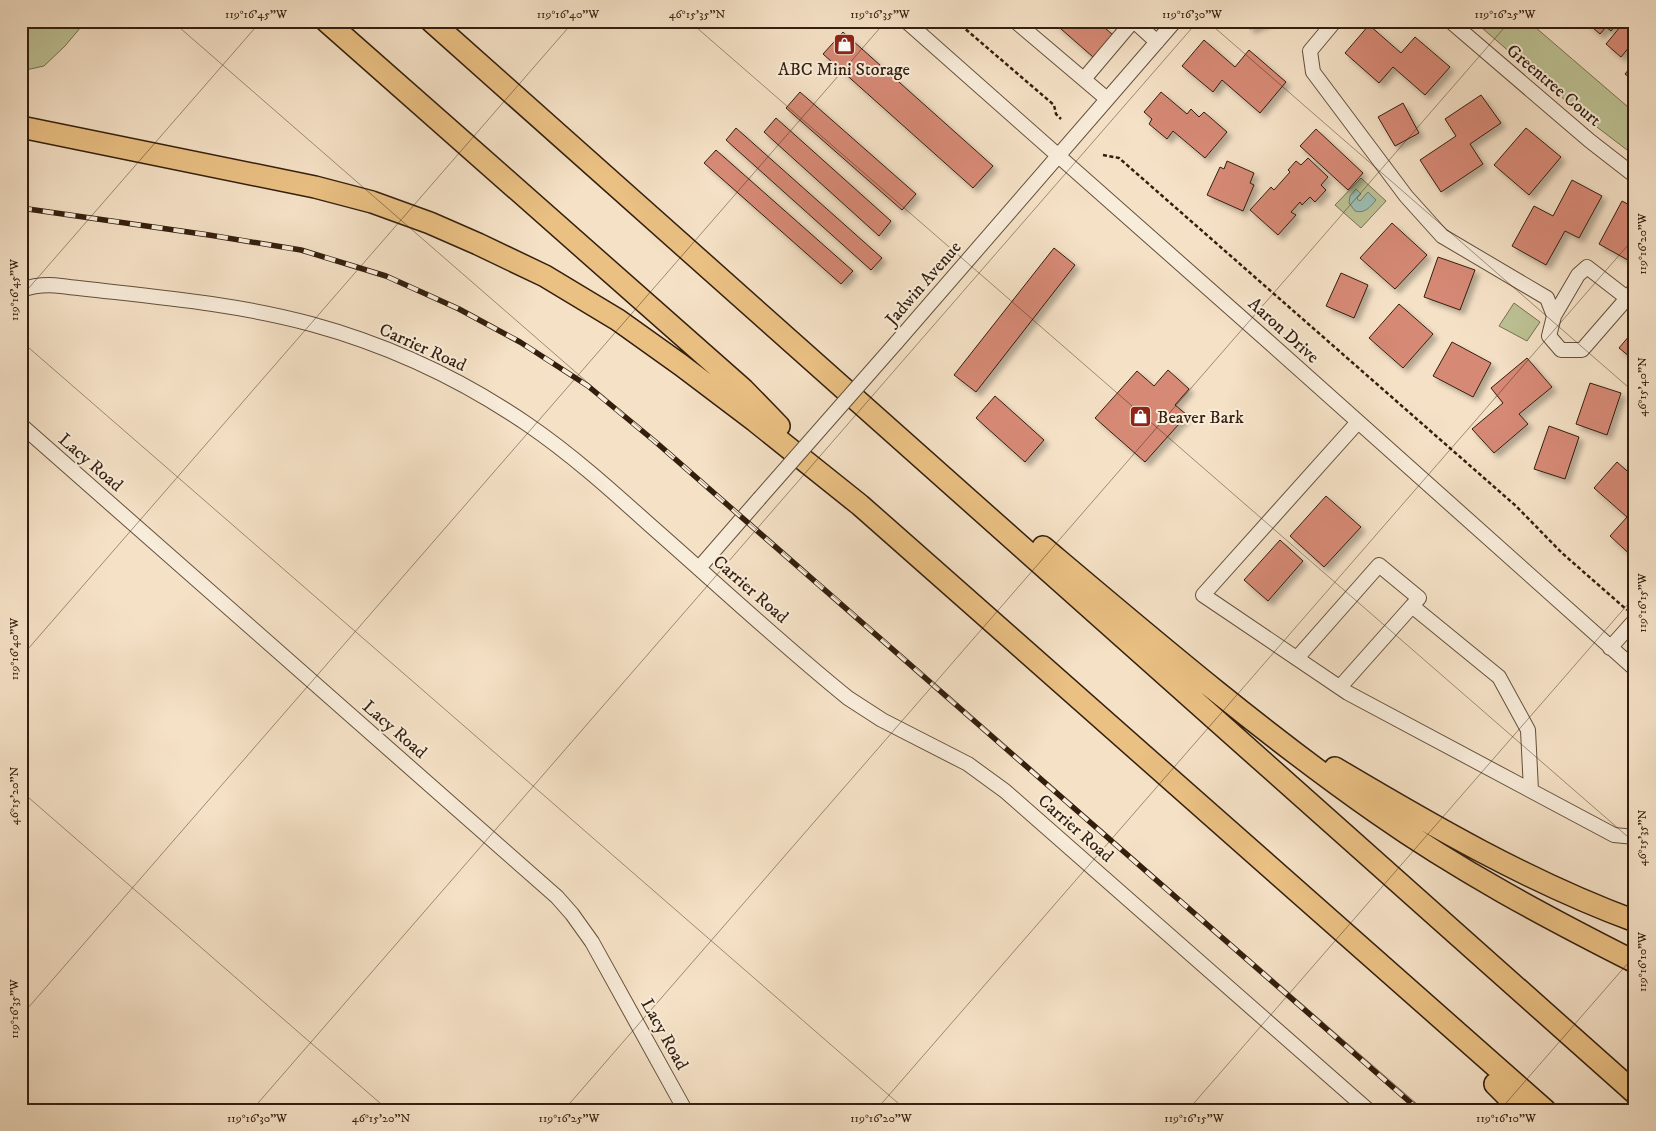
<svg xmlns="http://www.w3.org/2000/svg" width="1656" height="1131" viewBox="0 0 1656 1131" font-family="'IM FELL DW Pica',serif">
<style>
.green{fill:#bdc294;stroke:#787051}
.water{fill:#9cbeb3;stroke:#727e71}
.building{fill:#d68975;stroke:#341f0e;filter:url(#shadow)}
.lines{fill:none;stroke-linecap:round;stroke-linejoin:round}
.minor-casing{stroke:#64503c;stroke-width:16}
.highway-casing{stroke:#341f0e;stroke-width:24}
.path{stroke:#341f0e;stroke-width:2.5;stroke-dasharray:4 2.5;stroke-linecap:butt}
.minor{stroke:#f8ecda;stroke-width:14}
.highway{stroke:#eac083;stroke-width:21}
.rail-casing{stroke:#341f0e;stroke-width:5.5}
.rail{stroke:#f8ecda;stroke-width:4;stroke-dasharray:11;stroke-linecap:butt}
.minor-bridge-casing{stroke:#64503c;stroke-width:16;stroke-linecap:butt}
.minor-bridge{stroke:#f8ecda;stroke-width:14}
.ticks{fill:none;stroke:#341f0e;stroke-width:1;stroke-opacity:0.45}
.labels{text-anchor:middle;stroke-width:4;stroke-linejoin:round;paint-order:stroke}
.poi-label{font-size:18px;fill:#341f0e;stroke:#f8ecda}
.street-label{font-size:18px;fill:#341f0e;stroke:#f8ecda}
.neatline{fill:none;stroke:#341f0e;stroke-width:2}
.ticks-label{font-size:12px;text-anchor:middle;fill:#341f0e}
</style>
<defs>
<filter id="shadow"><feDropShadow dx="4.5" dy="4.5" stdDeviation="2.5" flood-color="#0004"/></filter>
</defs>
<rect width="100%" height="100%" fill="#f5e1c6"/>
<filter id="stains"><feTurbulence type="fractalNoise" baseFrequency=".004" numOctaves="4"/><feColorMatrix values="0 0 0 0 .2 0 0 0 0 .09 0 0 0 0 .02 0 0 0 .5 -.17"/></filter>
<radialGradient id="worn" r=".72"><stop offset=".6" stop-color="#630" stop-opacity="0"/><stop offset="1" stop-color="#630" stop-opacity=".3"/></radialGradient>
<path class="green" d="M 21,21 L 86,21 L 65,46 L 44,66 L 21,71 Z
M 1474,21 L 1528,21 L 1635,113 L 1635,156 L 1589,121 Z
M 1361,178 L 1386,201 L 1361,228 L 1335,205 Z
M 1514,303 L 1540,322 L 1527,341 L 1499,326 Z"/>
<path class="water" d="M 1356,189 L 1361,194 L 1357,198 L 1358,200 L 1360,201 L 1368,192 L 1376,200 C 1370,207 1365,214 1355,211 L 1349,203 L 1350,196 Z"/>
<path class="building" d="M 1052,21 L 1097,21 L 1113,35 L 1093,57 Z
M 1247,21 L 1269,21 L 1250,29 Z
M 1619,21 L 1611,31 L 1606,27 L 1600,34 L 1586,22 Z
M 1625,21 L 1635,21 L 1635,40 L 1621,57 L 1606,44 Z
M 1369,25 L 1401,53 L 1415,37 L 1450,67 L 1425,95 L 1393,67 L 1379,83 L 1345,53 Z
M 843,32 L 993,166 L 973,188 L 823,54 Z
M 1204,40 L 1235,67 L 1249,50 L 1286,82 L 1260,113 L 1222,80 L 1213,92 L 1182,66 Z
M 1635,62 L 1635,82 L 1625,74 Z
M 800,92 L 916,194 L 902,210 L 786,108 Z
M 1161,92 L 1187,114 L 1191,109 L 1199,117 L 1204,112 L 1227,132 L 1205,158 L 1173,131 L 1167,139 L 1149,124 L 1152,119 L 1144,112 Z
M 1481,95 L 1501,123 L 1470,144 L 1483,164 L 1441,192 L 1420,160 L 1456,136 L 1445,119 Z
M 1403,103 L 1419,133 L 1395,146 L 1378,117 Z
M 776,118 L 891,221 L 879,236 L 764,132 Z
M 736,128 L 882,258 L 871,270 L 726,140 Z
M 1526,128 L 1561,157 L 1529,195 L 1494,165 Z
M 1316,129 L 1363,173 L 1348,190 L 1300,146 Z
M 716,150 L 853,271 L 841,284 L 704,163 Z
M 1308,158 L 1328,177 L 1321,185 L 1326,190 L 1315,202 L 1310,197 L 1302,205 L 1300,202 L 1291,212 L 1296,215 L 1278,235 L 1250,210 L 1271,187 L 1274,190 L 1290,172 L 1288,170 L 1296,161 L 1301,165 Z
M 1227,161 L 1254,173 L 1250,183 L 1254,185 L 1243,211 L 1207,195 L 1220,167 L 1224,169 Z
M 1572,180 L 1602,196 L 1579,238 L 1565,231 L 1546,265 L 1512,246 L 1534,206 L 1553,216 Z
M 1622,201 L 1635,208 L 1635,264 L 1599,244 Z
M 1392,223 L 1427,255 L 1395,289 L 1360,258 Z
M 1054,248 L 1075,265 L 976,392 L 954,375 Z
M 1438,257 L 1475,270 L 1460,310 L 1424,297 Z
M 1341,273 L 1368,285 L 1354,318 L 1326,306 Z
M 1399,304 L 1433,334 L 1403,368 L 1369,338 Z
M 1635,329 L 1635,361 L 1619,348 Z
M 1452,342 L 1491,363 L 1473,397 L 1433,376 Z
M 1527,358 L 1552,387 L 1519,414 L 1528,424 L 1494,453 L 1472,429 L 1503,403 L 1491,388 Z
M 1168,370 L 1189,389 L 1175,405 L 1187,415 L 1145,462 L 1095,418 L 1137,371 L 1154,386 Z
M 1590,383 L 1621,393 L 1607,435 L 1576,424 Z
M 995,396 L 1044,440 L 1025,462 L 976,418 Z
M 1549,426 L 1579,437 L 1565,479 L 1534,469 Z
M 1635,438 L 1635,449 L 1629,444 Z
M 1617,462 L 1635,478 L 1635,559 L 1610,536 L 1627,517 L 1594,488 Z
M 1326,496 L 1361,527 L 1324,567 L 1290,536 Z
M 1280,540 L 1303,561 L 1268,601 L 1244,580 Z"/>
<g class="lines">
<defs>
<path id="minor" d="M 906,21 L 1270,343 L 1635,669
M 1015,21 L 1107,99
M 1134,21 L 1157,42
M 1335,21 L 1310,51 L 1313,72 L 1406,196 L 1442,236 L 1547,298 L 1554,316 L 1549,336 L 1561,350 L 1582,350 L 1635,289
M 1450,21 L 1590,141 L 1635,176
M 1084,79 L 1133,21
M 21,290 C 35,285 47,284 61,286 C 144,296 230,302 311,324 C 388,345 461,379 527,424 C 571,454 611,490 651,526 C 716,583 780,643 848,698 L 882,720 L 968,764 L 1005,791 L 1368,1110
M 1554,316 L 1578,275 L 1587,267 L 1627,298
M 896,343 L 1175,21
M 1358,422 L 1203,595 L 1348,693 L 1614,835 L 1635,837
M 21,425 L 557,897 L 572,914 L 592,942 L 685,1110
M 699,568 L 759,499
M 1610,648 L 1635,620
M 1297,658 L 1379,565 L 1419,598 L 1412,606
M 1340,687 L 1412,606 L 1499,677 L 1528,730 L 1531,790"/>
<path id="highway" d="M 326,21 L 743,389 L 779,426
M 431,21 L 1635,1093
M 21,127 L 315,187 L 372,202 L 430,223 L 478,244 L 545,276 L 618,320 L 681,365 L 755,421 L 860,505 L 1545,1110
M 1043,547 C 1152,639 1260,731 1377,813 C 1458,870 1546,917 1635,962
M 1335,768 C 1431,825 1529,882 1635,921
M 1495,1084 L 1521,1110"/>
</defs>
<use href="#minor" class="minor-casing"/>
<use href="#highway" class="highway-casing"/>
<path class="path" d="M 956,21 L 1054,105 L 1056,114 L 1061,119
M 1103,155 L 1119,158 L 1516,506 L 1562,553 L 1627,610"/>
<use href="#minor" class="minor"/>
<use href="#highway" class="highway"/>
<defs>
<path id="rail" d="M 21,208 L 209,235 L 301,250 L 386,276 L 459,309 L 520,342 L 588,386 L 658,444 L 1419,1110"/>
</defs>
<use href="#rail" class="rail-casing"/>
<use href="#rail" class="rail"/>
<defs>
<path id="minor-bridge" d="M 759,499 L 896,343"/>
</defs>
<use href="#minor-bridge" class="minor-bridge-casing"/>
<use href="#minor-bridge" class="minor-bridge"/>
</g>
<path class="ticks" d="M 172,21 L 1424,1110M 689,21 L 1635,843M 1207,21 L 1635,393M 21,297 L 261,21M 21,341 L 906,1110M 21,657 L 574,21M 21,791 L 388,1110M 21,1016 L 886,21M 252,1110 L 1198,21M 564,1110 L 1510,21M 876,1110 L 1635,237M 1188,1110 L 1635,596M 1500,1110 L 1635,955"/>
<defs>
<symbol id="shop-square" viewBox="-11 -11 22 22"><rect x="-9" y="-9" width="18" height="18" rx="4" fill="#8f2418" stroke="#f8ecda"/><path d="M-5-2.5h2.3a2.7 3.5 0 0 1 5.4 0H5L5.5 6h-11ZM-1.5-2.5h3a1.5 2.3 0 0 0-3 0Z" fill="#fff"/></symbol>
</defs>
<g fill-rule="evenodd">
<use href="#shop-square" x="832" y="32" width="25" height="25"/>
<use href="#shop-square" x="1128" y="404" width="25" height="25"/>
</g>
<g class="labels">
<g class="poi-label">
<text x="844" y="75">ABC Mini Storage</text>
<text x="1157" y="423" text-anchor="start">Beaver Bark</text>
</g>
<g class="street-label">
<text transform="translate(1554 85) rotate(40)" y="6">Greentree Court</text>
<text transform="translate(923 283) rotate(-49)" y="6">Jadwin Avenue</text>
<text transform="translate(1284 330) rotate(42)" y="6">Aaron Drive</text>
<text transform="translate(423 347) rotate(24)" y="6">Carrier Road</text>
<text transform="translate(91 462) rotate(41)" y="6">Lacy Road</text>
<text transform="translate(751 589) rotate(41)" y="6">Carrier Road</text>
<text transform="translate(395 729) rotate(41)" y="6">Lacy Road</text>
<text transform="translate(1076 828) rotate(41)" y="6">Carrier Road</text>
<text transform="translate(665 1034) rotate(61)" y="6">Lacy Road</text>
</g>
</g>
<rect width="1656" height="1131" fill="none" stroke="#f5e1c6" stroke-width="55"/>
<rect x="28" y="28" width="1600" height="1076" class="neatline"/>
<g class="ticks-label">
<text x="256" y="18">119°16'45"W</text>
<text x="568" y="18">119°16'40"W</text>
<text x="697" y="18">46°15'35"N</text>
<text x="880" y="18">119°16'35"W</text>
<text x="1192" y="18">119°16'30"W</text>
<text x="1505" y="18">119°16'25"W</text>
<text transform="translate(1642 244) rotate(-90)" y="4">119°16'20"W</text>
<text transform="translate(14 290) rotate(-90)" y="4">119°16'45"W</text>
<text transform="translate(1642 387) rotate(-90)" y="4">46°15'40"N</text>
<text transform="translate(1642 603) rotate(-90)" y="4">119°16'15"W</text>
<text transform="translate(14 649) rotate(-90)" y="4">119°16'40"W</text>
<text transform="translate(14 796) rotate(-90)" y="4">46°15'20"N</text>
<text transform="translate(1642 838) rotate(-90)" y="4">46°15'35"N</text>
<text transform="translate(1642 962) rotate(-90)" y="4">119°16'10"W</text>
<text transform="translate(14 1009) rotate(-90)" y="4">119°16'35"W</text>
<text x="257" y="1122">119°16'30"W</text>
<text x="381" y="1122">46°15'20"N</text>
<text x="569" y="1122">119°16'25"W</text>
<text x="881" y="1122">119°16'20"W</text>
<text x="1194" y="1122">119°16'15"W</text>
<text x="1506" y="1122">119°16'10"W</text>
</g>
<rect width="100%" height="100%" filter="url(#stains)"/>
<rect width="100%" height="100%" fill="url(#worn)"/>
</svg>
